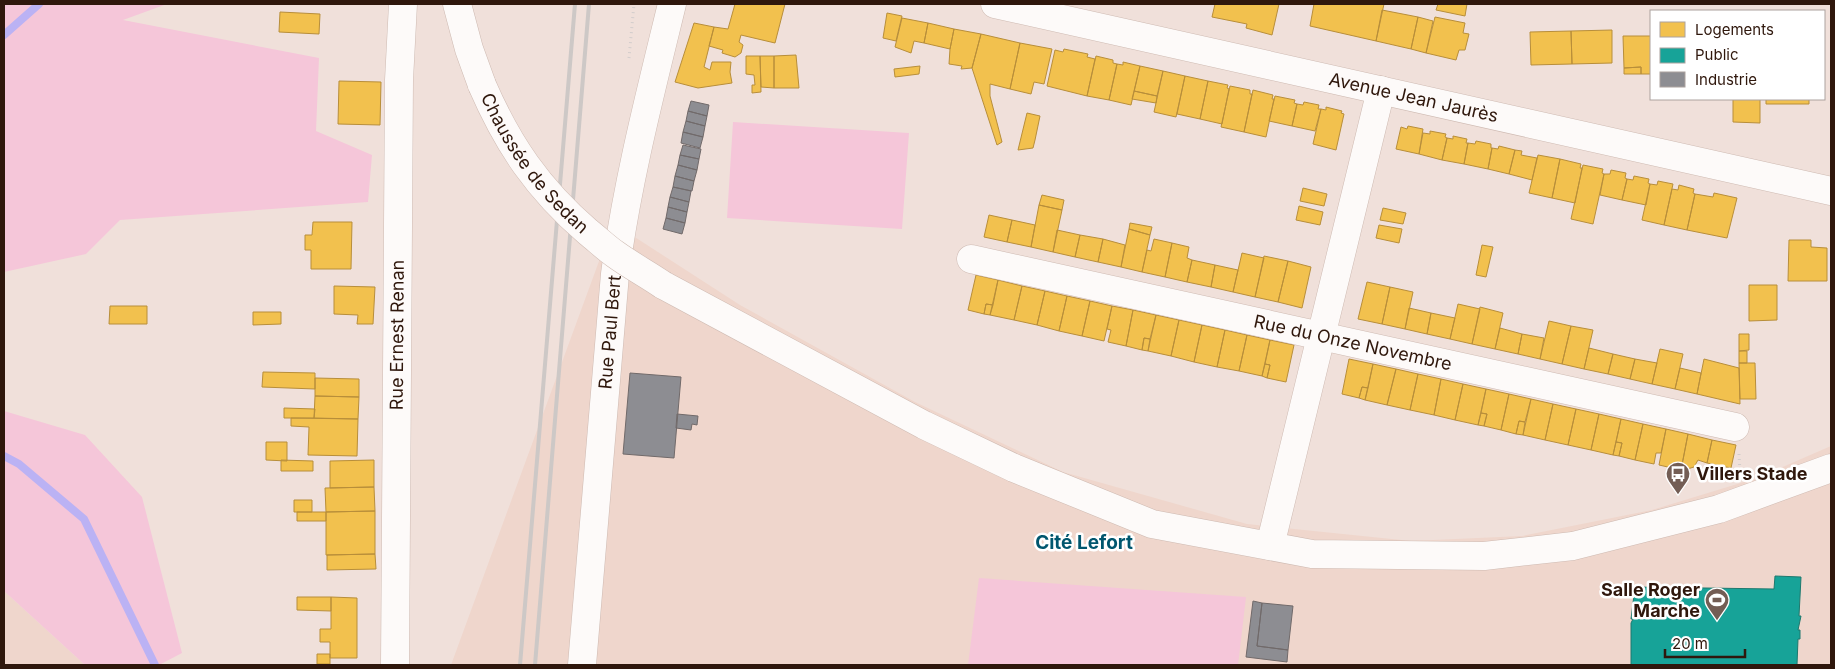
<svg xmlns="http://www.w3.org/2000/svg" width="1835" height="669" viewBox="0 0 1835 669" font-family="Inter,sans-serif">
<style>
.built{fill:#efd6cc}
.green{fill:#f5c6d9}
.homes{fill:#f2c14e;stroke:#b88e3a}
.public{fill:#17a398;stroke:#1e796e}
.industry{fill:#8d8d92;stroke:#716a6a}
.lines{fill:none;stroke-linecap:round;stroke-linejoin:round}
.stream{stroke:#bbb2f4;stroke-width:8}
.minor-casing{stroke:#cebab2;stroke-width:29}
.major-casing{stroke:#cebab2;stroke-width:29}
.path{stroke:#d3cdcc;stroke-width:3;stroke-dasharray:1 4;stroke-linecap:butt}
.minor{stroke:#fdfaf9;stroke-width:28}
.major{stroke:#fdfaf9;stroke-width:28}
.rail{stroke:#cdc8c6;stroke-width:4}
.major-bridge-casing{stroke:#cebab2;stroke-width:29;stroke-linecap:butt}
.major-bridge{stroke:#fdfaf9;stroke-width:28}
.labels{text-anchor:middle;stroke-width:5;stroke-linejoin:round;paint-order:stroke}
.street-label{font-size:18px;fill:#2f170c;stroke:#fff}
.poi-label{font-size:18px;font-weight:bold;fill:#2f170c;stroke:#fff;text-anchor:start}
.neighbourhood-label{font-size:19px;font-weight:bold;fill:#00566e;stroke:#fff}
</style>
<rect width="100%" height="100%" fill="#f0e0da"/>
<path class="built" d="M 613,223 L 740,305 L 915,402 L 1063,472 L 1247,524 L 1411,541 L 1522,536 L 1652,510 L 1757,478 L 1831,446 L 1831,665 L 451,665 Z
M 4,591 L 85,665 L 4,665 Z"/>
<path class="green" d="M 4,4 L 167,4 L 123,20 L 319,58 L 316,131 L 372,155 L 368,202 L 120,220 L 86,254 L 4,272 Z
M 733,122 L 909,133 L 902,229 L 727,218 Z
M 4,411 L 85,435 L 142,497 L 182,653 L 159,665 L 85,665 L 4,591 Z
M 979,578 L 1246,597 L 1238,665 L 968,665 Z"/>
<path class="homes" d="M 735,4 L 785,4 L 775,43 L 741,35 L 739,42 L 743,45 L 741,53 L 735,57 L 722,53 L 723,50 L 709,46 L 714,27 L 728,29 Z
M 1215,4 L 1279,4 L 1272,35 L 1246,28 L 1247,24 L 1212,17 Z
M 1314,4 L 1384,4 L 1376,41 L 1310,26 Z
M 1438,4 L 1467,4 L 1465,16 L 1436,10 Z
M 1382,10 L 1418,17 L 1411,49 L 1376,41 Z
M 280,12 L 320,14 L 319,34 L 279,32 Z
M 887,13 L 902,16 L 896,41 L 883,38 Z
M 1418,17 L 1433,21 L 1426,53 L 1411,49 Z
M 1435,17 L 1465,23 L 1463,33 L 1469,34 L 1465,50 L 1459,50 L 1456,60 L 1426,53 Z
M 902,18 L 928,23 L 924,43 L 914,41 L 911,53 L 895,47 Z
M 694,23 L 714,27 L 704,67 L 710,70 L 712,62 L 731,62 L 730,72 L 732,83 L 698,88 L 675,82 Z
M 928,23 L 954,29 L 950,49 L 924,43 Z
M 954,29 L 981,34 L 972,68 L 961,69 L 962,66 L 949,64 L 950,49 Z
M 1612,30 L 1612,63 L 1572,64 L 1571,31 Z
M 1571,31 L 1572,64 L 1531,65 L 1530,32 Z
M 981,34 L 1020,43 L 1010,89 L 990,84 L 990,96 L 1002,142 L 997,145 L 972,68 Z
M 1623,36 L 1651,36 L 1651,74 L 1641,74 L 1641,67 L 1624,68 Z
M 1020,43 L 1052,49 L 1044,84 L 1034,82 L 1031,94 L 1010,89 Z
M 1064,49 L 1088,54 L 1087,57 L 1095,59 L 1087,96 L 1047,86 L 1055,50 L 1063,52 Z
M 796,55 L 799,88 L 774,88 L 774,56 Z
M 746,56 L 760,56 L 761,92 L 752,93 L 752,85 L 755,85 L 754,75 L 746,74 Z
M 760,56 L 774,56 L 774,88 L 761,87 Z
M 1096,56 L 1113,60 L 1113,63 L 1117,64 L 1109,100 L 1087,96 Z
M 1123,62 L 1140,66 L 1131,105 L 1109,100 L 1117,64 L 1123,65 Z
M 920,66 L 919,74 L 895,77 L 894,69 Z
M 1140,66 L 1163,71 L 1157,96 L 1134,91 Z
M 1641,67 L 1641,74 L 1624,74 L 1624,68 Z
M 1163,71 L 1185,76 L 1176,117 L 1154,112 Z
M 1185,76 L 1208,81 L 1200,119 L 1177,114 Z
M 339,81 L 381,82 L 380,125 L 338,124 Z
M 1208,81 L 1228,85 L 1227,88 L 1229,89 L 1222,124 L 1200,119 Z
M 1230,86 L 1250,90 L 1250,94 L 1252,94 L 1244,132 L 1221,127 Z
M 1253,90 L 1273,95 L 1272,99 L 1274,99 L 1266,137 L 1244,132 Z
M 1134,91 L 1157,96 L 1156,103 L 1132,99 Z
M 1275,96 L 1295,100 L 1294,103 L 1297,104 L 1292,126 L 1269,121 Z
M 1733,99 L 1760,99 L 1760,123 L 1733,122 Z
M 1766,99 L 1809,99 L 1809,104 L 1766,104 Z
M 1304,102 L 1319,105 L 1318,109 L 1321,109 L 1315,131 L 1292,126 L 1297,104 L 1303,105 Z
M 1326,107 L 1342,111 L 1341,113 L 1344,114 L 1336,150 L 1313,144 L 1321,109 L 1326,110 Z
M 1027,113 L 1040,116 L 1035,140 L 1033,148 L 1018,150 Z
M 1408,126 L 1423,129 L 1419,154 L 1396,149 L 1401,127 L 1407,129 Z
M 1430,131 L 1446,134 L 1445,137 L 1447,138 L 1442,160 L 1419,154 L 1423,133 L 1430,134 Z
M 1453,136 L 1467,139 L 1466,143 L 1468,143 L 1464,164 L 1442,160 L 1447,138 L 1453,139 Z
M 1476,141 L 1491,144 L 1491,148 L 1492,148 L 1488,169 L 1464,164 L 1468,143 L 1475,144 Z
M 1499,146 L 1515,150 L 1509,174 L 1488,169 L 1492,148 L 1498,149 Z
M 1515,150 L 1522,151 L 1521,155 L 1537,158 L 1532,180 L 1509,174 Z
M 1538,155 L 1560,159 L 1552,198 L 1529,193 Z
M 1560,159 L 1581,164 L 1580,168 L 1582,168 L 1575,203 L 1552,198 Z
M 1583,165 L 1603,169 L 1602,173 L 1604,174 L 1593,224 L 1571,219 Z
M 1611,170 L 1626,173 L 1625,178 L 1627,179 L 1622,200 L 1600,195 L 1604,174 L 1610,174 Z
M 1634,176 L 1649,179 L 1648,183 L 1650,184 L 1646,205 L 1622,200 L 1627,179 L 1633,180 Z
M 1658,181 L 1673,184 L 1664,225 L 1642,220 L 1650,184 L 1657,185 Z
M 1679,185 L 1694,189 L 1693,193 L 1695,194 L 1687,230 L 1664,225 L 1672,189 L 1678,190 Z
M 1303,188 L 1327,194 L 1324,206 L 1300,201 Z
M 1714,193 L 1737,198 L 1727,238 L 1687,230 L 1695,194 L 1713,197 Z
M 1042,195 L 1064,200 L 1062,210 L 1039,205 Z
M 1039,205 L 1062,210 L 1053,252 L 1031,247 Z
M 1299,206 L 1323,212 L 1320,225 L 1296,220 Z
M 1383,208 L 1406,213 L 1403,224 L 1380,220 Z
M 989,215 L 1012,220 L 1007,242 L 984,237 Z
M 1012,220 L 1035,225 L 1031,247 L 1007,242 Z
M 313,222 L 352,222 L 351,269 L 311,269 L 311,250 L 305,250 L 305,235 L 312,235 Z
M 1130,223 L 1152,227 L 1150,235 L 1129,229 Z
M 1379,225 L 1402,229 L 1399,243 L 1376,238 Z
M 1129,229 L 1150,235 L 1142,272 L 1121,267 Z
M 1057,230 L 1080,235 L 1075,257 L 1053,252 Z
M 1080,235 L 1103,239 L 1098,262 L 1075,257 Z
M 1103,239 L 1125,245 L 1121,267 L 1098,262 Z
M 1154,239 L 1172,243 L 1165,277 L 1142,272 L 1147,250 L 1151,251 Z
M 1789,240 L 1811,240 L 1811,247 L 1827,248 L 1827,281 L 1788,281 Z
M 1172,243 L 1189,247 L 1187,258 L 1192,260 L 1187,282 L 1165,277 Z
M 1482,245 L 1493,247 L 1486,277 L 1476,275 Z
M 1242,253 L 1264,258 L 1255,297 L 1233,292 Z
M 1264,256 L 1288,261 L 1278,302 L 1255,297 Z
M 1192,260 L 1215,265 L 1211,287 L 1187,282 Z
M 1288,261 L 1311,267 L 1302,308 L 1278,302 Z
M 1215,265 L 1238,270 L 1233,292 L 1211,287 Z
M 976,275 L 998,280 L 993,305 L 986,304 L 984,314 L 968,310 Z
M 998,280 L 1022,286 L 1014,320 L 990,315 Z
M 1367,282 L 1390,287 L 1382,324 L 1358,319 Z
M 1749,285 L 1777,285 L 1777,320 L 1749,321 Z
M 334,286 L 375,287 L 373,324 L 357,324 L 358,315 L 334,314 Z
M 1022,286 L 1045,291 L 1037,325 L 1014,320 Z
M 1390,287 L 1413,292 L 1405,329 L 1382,324 Z
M 1045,291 L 1067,296 L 1059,331 L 1037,325 Z
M 1067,296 L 1090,301 L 1082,336 L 1059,331 Z
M 1090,301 L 1112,306 L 1104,341 L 1082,336 Z
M 986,304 L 993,305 L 990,315 L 984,314 Z
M 1458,304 L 1480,309 L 1472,344 L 1450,339 Z
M 110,306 L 147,306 L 147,324 L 109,324 Z
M 1112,306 L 1133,310 L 1126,346 L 1108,342 L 1111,330 L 1107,329 Z
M 1480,307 L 1503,313 L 1495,349 L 1472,344 Z
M 1409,308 L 1431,313 L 1427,334 L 1405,329 Z
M 1133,310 L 1156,315 L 1150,339 L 1144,338 L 1142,350 L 1126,346 Z
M 253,312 L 281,312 L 281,324 L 253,325 Z
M 1431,313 L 1455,318 L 1450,339 L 1427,334 Z
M 1156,315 L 1179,320 L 1171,356 L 1148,351 Z
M 1179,320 L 1202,325 L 1194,362 L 1171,356 Z
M 1549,321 L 1571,326 L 1562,364 L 1540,359 Z
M 1202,325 L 1225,330 L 1217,367 L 1194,362 Z
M 1571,326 L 1593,330 L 1584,369 L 1562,364 Z
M 1500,328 L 1522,334 L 1518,354 L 1495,349 Z
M 1225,330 L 1247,335 L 1239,371 L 1217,367 Z
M 1522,334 L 1544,338 L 1540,359 L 1518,354 Z
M 1739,334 L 1749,334 L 1749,350 L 1739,351 Z
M 1247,335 L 1270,340 L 1262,376 L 1239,371 Z
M 1144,338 L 1150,339 L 1148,351 L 1142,350 Z
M 1270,340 L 1294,345 L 1286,382 L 1267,378 L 1270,365 L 1265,364 Z
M 1589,348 L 1613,354 L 1608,374 L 1584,369 Z
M 1660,349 L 1683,354 L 1675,389 L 1652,384 Z
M 1739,351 L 1747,351 L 1747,363 L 1739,363 Z
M 1613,354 L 1635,359 L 1630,379 L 1608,374 Z
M 1349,359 L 1373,364 L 1368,388 L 1362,387 L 1359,398 L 1342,394 Z
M 1635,359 L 1657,363 L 1652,384 L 1630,379 Z
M 1704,359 L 1739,368 L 1740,404 L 1697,394 Z
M 1739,363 L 1755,363 L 1756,399 L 1740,399 Z
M 1265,364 L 1270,365 L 1267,378 L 1262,376 Z
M 1373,364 L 1396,369 L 1387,405 L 1365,400 Z
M 1680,368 L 1701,373 L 1697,394 L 1675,389 Z
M 1396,369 L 1418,374 L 1410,410 L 1387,405 Z
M 263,372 L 315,373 L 315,389 L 262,387 Z
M 1418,374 L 1441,379 L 1434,415 L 1410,410 Z
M 315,378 L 359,379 L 359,397 L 315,396 Z
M 1441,379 L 1463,384 L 1455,420 L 1434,415 Z
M 1463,384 L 1486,389 L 1478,425 L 1455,420 Z
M 1362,387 L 1368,388 L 1365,400 L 1359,398 Z
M 1486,389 L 1509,394 L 1501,430 L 1484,426 L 1487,414 L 1481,413 Z
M 1509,394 L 1531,399 L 1525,422 L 1519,421 L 1516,434 L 1501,430 Z
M 315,396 L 359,397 L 358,419 L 314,418 Z
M 1531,399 L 1553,404 L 1545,440 L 1523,435 Z
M 1553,404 L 1576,409 L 1568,445 L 1545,440 Z
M 284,408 L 315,409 L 314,418 L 284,418 Z
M 1576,409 L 1599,414 L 1591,450 L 1568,445 Z
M 1481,413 L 1487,414 L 1484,426 L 1478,425 Z
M 1599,414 L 1621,419 L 1613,455 L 1591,450 Z
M 291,418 L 358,419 L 357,456 L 308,455 L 309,427 L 291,426 Z
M 1621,419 L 1643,424 L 1635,460 L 1619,456 L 1622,443 L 1616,442 Z
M 1519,421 L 1525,422 L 1523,435 L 1516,434 Z
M 1643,424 L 1666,429 L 1661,453 L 1656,453 L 1654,464 L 1635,460 Z
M 1666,429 L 1688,434 L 1681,470 L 1659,465 Z
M 1688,434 L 1712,440 L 1707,463 L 1698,460 L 1694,467 L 1684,470 L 1681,470 Z
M 1712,440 L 1736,445 L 1731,468 L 1707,463 Z
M 266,442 L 287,442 L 287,461 L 266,460 Z
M 1616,442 L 1622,443 L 1619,456 L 1613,455 Z
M 281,460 L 313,461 L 313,471 L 281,471 Z
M 374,460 L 374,487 L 330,488 L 330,461 Z
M 374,487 L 375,511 L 326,512 L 325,488 Z
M 294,500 L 312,500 L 312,512 L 294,512 Z
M 375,511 L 375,554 L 326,555 L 326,512 Z
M 297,512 L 326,512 L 326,521 L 297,521 Z
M 375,554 L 376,569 L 327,570 L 327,555 Z
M 297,597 L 331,597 L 331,611 L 297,610 Z
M 331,597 L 357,598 L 357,658 L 330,658 L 330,642 L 320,642 L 320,629 L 331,629 Z
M 317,654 L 330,654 L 330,664 L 317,664 Z"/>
<path class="public" d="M 1775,576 L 1801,577 L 1799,616 L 1801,616 L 1798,630 L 1800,630 L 1800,639 L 1798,639 L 1797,665 L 1631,665 L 1631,623 L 1633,619 L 1631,619 L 1635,587 L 1774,589 Z"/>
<path class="industry" d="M 691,101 L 709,105 L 707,116 L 688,111 Z
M 688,111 L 707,116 L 705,126 L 686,121 Z
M 686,121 L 705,126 L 703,137 L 683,132 Z
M 683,132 L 703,137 L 700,148 L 681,143 Z
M 683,145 L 701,149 L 699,159 L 680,155 Z
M 680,155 L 699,159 L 697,170 L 678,165 Z
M 678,165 L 697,170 L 694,181 L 675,176 Z
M 675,176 L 694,181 L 692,191 L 673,187 Z
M 673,187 L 691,191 L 689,202 L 670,197 Z
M 670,197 L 689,202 L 687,212 L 668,207 Z
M 668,207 L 687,212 L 685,223 L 666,218 Z
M 666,218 L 685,223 L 682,234 L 663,229 Z
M 630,373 L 681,377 L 674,458 L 623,454 Z
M 677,414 L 698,416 L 697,425 L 692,424 L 691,430 L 676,428 Z
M 1253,601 L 1262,603 L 1257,646 L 1288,650 L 1287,662 L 1246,657 Z
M 1262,603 L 1293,606 L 1288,650 L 1257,646 Z"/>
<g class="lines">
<path class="stream" d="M 4,35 L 39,4
M 4,456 L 19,464 L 84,519 L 155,665"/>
<defs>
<g id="minor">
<path id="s1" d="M 995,4 L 1831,191"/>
<path id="s2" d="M 971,259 L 1735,427"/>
<path d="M 1270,546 L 1381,90"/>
<path id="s3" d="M 395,665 L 399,80 L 403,4"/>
<path id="s4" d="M 582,665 L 615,274 C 627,183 650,94 672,4"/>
</g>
<path id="major" d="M 457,4 L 469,49 L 482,85
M 663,285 L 924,425 L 1014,468 L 1152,524 L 1312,554 L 1484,556 L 1573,546 L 1719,509 L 1831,468"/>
</defs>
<use href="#minor" class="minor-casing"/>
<use href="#major" class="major-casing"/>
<path class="path" d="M 629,58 L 634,4
M 1739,454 L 1740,472"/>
<use href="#minor" class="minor"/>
<use href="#major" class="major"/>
<path class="rail" d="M 520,665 L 575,4
M 535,665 L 589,4"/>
<defs>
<g id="major-bridge">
<path id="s5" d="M 482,85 C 508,145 538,189 588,232 C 597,239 605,247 615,254 C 630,265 647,274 663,285"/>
</g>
</defs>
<use href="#major-bridge" class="major-bridge-casing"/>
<use href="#major-bridge" class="major-bridge"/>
</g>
<defs>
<symbol id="bus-pin" viewBox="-11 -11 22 30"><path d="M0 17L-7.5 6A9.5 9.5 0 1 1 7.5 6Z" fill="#735d54" stroke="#fff"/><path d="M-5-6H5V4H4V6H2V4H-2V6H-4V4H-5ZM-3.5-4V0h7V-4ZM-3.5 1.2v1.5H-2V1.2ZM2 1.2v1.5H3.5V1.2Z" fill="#fff"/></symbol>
<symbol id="stadium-pin" viewBox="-11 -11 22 30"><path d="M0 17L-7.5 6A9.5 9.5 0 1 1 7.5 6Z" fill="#735d54" stroke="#fff"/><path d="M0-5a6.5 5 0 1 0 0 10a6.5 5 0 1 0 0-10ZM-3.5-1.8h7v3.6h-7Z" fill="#fff"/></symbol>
</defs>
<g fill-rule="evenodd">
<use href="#bus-pin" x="1664" y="460" width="28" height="38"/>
<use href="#stadium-pin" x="1703" y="586" width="28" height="38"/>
</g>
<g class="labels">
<g class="street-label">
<text dy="6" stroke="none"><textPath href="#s1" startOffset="429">Avenue Jean Jaurès</textPath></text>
<text dy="6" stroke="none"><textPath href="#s5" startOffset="95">Chaussée de Sedan</textPath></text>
<text dy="6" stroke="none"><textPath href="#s4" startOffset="334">Rue Paul Bert</textPath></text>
<text dy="6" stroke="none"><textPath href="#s3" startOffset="330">Rue Ernest Renan</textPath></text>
<text dy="6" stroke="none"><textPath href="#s2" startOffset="391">Rue du Onze Novembre</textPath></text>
</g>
<g class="poi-label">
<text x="1696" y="480">Villers Stade</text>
<text x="1700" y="596" text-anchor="end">Salle Roger<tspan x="1700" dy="21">Marche</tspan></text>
</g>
<g class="neighbourhood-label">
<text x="1084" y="549">Cité Lefort</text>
</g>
</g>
<rect width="1835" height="669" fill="none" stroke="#2f170c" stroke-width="10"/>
<rect x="1650" y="10" width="175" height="90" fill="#ffffff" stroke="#aca29e"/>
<rect x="1660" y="22" width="25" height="15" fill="#f2c14e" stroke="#aca29e"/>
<text x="1695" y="35" font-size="15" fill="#2f170c">Logements</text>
<rect x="1660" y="48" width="25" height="15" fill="#17a398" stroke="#aca29e"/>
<text x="1695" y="60" font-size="15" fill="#2f170c">Public</text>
<rect x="1660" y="72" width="25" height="15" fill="#8d8d92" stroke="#aca29e"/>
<text x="1695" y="85" font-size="15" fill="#2f170c">Industrie</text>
<path d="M1665 649v8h80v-8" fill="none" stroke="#2f170c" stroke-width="2.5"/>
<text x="1672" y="649" font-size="15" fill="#2f170c" stroke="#ffffff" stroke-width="4" paint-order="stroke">20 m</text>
</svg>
